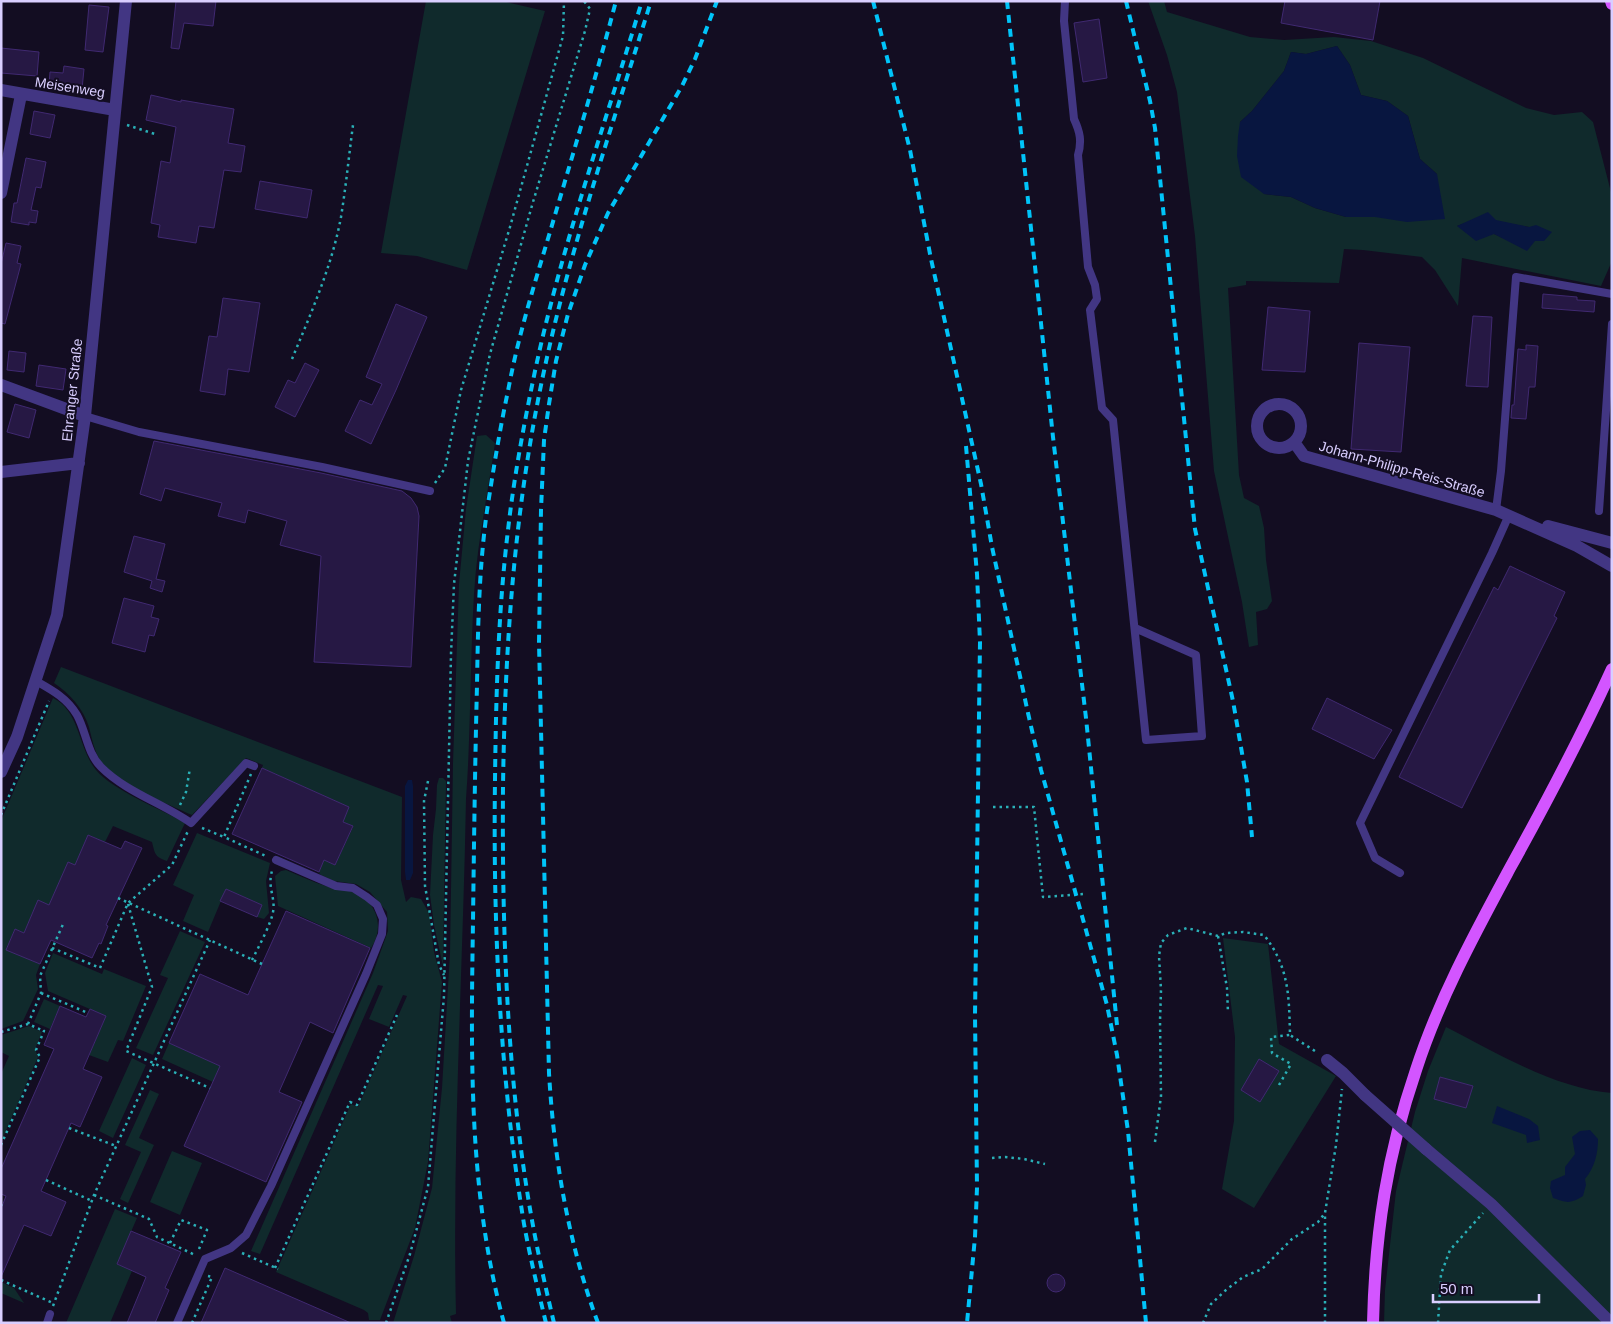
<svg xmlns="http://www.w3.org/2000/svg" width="1613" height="1324" viewBox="0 0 1613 1324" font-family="Arial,sans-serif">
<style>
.green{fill:#102a2c;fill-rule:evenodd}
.water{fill:#081640}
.building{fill:#261844;stroke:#402971}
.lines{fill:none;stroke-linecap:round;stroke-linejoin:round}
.path{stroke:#2ab0b7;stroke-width:2.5;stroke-dasharray:2.5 4;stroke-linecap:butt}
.service{stroke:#423683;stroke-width:8}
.minor{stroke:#423683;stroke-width:12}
.primary{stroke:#d355ff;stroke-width:12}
.rail{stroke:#00c4f9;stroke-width:4;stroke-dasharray:8 6;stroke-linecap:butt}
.minor-bridge{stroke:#423683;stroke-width:12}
.labels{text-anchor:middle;stroke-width:4;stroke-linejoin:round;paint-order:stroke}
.street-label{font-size:14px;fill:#d9ceff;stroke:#130d22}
</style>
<rect width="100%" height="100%" fill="#130d22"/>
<path class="green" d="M 426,1 L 502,1 L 545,11 L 467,270 L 417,256 L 381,253 Z
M 1148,1 L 1164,1 L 1167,12 L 1250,37 L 1284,40 L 1334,37 L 1371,41 L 1423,58 L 1526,108 L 1554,115 L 1582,112 L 1593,122 L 1612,196 L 1612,261 L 1601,286 L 1462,258 L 1458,306 L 1435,270 L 1422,257 L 1363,250 L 1344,249 L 1339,283 L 1246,281 L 1246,285 L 1228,288 L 1239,475 L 1244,498 L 1259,506 L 1264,528 L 1266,560 L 1272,601 L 1267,609 L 1256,612 L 1258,645 L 1249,647 L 1242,602 L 1214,471 L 1195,236 L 1177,92 L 1167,55 ZM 1337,46 L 1350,65 L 1361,95 L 1387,101 L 1408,116 L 1420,159 L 1437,174 L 1375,217 L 1346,217 L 1315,208 L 1291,197 L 1264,194 L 1240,122 L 1252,111 L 1284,71 L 1291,52 L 1306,54 ZM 1479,218 L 1529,227 L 1510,241 L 1494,234 L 1457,226 Z
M 486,435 L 495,443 C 488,493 477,543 474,594 C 470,662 471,731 466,799 C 463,971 452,1143 456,1314 L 450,1316 L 452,1323 L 393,1323 L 414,1256 L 432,1188 L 442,1088 L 450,953 L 453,763 L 459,584 L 466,509 L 477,436 Z
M 61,667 L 402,797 L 401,880 L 406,902 L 411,897 L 421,899 L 429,913 L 434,952 L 442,982 L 428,1162 L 415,1228 L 380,1320 L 369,1320 L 368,1313 L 364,1310 L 276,1272 L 351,1104 L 358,1107 L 407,996 L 403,995 L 389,1027 L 369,1019 L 383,986 L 378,985 L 260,1254 L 251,1251 L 373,973 L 388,931 L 387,912 L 370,892 L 356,884 L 334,881 L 321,875 L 319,873 L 324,860 L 335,865 L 353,827 L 343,822 L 349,807 L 262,768 L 263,765 L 246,758 L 192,815 C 167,804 115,783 100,760 C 94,750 92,739 89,727 C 83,708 70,694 54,683 Z
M 53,698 C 80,711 78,748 96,770 C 114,791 159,808 185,823 L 167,861 C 155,857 155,854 152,842 L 113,826 L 105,842 L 88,835 L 78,859 L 81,860 L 49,905 L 38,901 L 24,933 L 15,929 L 6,949 L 40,964 L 36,975 L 38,989 L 23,1021 L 1,1029 L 1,821 Z
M 439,778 L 443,778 L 446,781 L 443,966 L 434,925 L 430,895 L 433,835 L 436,809 L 437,785 Z
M 197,833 L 270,863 L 266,881 L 269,913 L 264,919 L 257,917 L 262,905 L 226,889 L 208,932 L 183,921 L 194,895 L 173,885 Z
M 286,870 C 300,876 313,882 326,886 C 334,889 341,889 349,891 C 376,898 386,926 371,948 L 278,906 L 275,876 L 281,871 Z
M 180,931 L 205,942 L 153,1055 L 136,1048 L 168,978 L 160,975 Z
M 1223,938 L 1268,944 L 1279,1044 L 1336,1076 L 1254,1208 L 1222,1189 L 1234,1121 L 1235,1037 Z
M 53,953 L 102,974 L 104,969 L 146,986 L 123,1041 L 118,1040 L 108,1062 L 89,1055 L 106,1016 L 48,991 L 45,973 Z
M 44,999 L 60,1006 L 50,1029 L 34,1022 Z
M 29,1026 L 42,1032 L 35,1049 L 38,1057 L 1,1142 L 1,1074 L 9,1056 L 1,1052 L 1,1035 Z
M 1446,1027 C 1495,1052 1556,1089 1612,1093 L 1612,1323 L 1384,1323 L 1385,1290 L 1396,1191 L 1415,1112 L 1428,1071 Z
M 169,1043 L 220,1066 L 213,1082 L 162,1059 Z
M 132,1058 L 146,1065 L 113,1138 L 99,1131 Z
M 150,1090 L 159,1094 L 139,1138 L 154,1145 L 128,1203 L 120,1199 L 141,1152 L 125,1145 Z
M 172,1151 L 202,1163 L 180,1215 L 150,1202 Z
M 115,1209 L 137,1218 L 117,1264 L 132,1271 L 110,1323 L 66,1323 Z
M 1,1282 L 14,1288 L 24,1303 L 1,1293 Z"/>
<path class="water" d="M 1337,46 L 1350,65 L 1361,95 L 1387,101 L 1408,116 L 1420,159 L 1437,174 L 1445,219 L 1407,222 L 1375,217 L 1346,217 L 1315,208 L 1291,197 L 1264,194 L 1241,177 L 1237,156 L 1238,136 L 1240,122 L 1252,111 L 1284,71 L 1291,52 L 1306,54 Z
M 1488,212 L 1496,220 L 1529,227 L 1536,225 L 1552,232 L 1544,241 L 1535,241 L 1527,251 L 1494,234 L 1476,241 L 1457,226 Z
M 408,780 L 412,780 L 413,786 L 413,873 L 410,880 L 406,880 L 405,872 L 405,786 Z
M 1497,1106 L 1529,1119 L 1538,1126 L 1540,1140 L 1527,1143 L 1526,1135 L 1492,1123 Z
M 1590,1130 L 1598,1139 C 1598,1153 1595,1167 1585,1179 L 1586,1185 L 1583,1196 C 1570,1204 1567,1203 1553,1198 L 1550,1188 L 1551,1181 L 1565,1175 L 1565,1167 L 1575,1154 L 1572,1137 L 1580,1131 Z"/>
<path class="building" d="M 176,1 L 216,1 L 213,26 L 184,23 L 179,49 L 171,48 Z
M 1285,1 L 1380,1 L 1373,40 L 1281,23 Z
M 89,5 L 109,7 L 103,52 L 85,50 Z
M 1099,19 L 1107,78 L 1083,82 L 1074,23 Z
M 1,48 L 39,52 L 37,76 L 1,73 Z
M 64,66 L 84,69 L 82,89 L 49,85 L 50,72 L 63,73 Z
M 151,95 L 181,102 L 181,100 L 234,109 L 228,143 L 245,146 L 241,172 L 224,170 L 214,228 L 199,226 L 196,243 L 158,237 L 160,225 L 151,223 L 161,161 L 170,163 L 176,127 L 146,120 Z
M 34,111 L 55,115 L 50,138 L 30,134 Z
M 26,158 L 46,162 L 41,188 L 36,187 L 31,210 L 38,211 L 36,223 L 29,222 L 29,225 L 11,222 L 14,203 L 17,203 Z
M 260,181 L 312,190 L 307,218 L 255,209 Z
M 6,243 L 21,246 L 17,263 L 21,264 L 5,324 L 1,323 L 1,264 Z
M 1543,294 L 1577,297 L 1577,300 L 1595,301 L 1594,312 L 1542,308 Z
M 223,298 L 260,303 L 249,372 L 228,369 L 225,395 L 200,391 L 209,336 L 217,337 Z
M 396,304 L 427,317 L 396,390 L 371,444 L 345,431 L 360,400 L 372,405 L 382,384 L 366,377 Z
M 1268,307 L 1310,311 L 1305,372 L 1262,370 Z
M 1473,316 L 1492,317 L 1488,387 L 1466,386 Z
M 1359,343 L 1410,347 L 1401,452 L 1351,449 Z
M 1526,345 L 1538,346 L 1535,387 L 1529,387 L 1526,419 L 1511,418 L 1512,405 L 1514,405 L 1518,349 L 1526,350 Z
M 9,351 L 26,353 L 24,372 L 7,370 Z
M 305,363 L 319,370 L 295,417 L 275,407 L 288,380 L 295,383 Z
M 39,365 L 66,369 L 63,390 L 36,386 Z
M 15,404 L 36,410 L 29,438 L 7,432 Z
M 154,441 L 321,473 L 402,491 L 411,498 L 417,507 L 419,516 L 411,667 L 314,662 L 321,556 L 280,545 L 287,521 L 248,510 L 245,523 L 218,516 L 222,503 L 165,488 L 161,501 L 140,494 Z
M 134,536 L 165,544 L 156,579 L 165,581 L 162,592 L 150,588 L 152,581 L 124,572 Z
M 1510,566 L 1565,592 L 1554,616 L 1557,618 L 1462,808 L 1399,777 L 1494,587 L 1498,590 Z
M 124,598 L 154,606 L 151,617 L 159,619 L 154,636 L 149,635 L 145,652 L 112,643 Z
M 1327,698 L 1392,730 L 1374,759 L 1312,729 Z
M 262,768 L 349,807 L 343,822 L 353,826 L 335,865 L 324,860 L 319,872 L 232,834 Z
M 88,835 L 121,849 L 125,841 L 142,848 L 106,925 L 108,926 L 101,944 L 99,943 L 92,958 L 51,940 L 40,964 L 6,950 L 15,929 L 24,933 L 38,900 L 49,905 L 68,862 L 75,865 Z
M 226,889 L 262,905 L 257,917 L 220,901 Z
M 286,911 L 370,948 L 333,1033 L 310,1022 L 279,1092 L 302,1102 L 266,1182 L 184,1146 L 220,1066 L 169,1043 L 200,974 L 248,995 Z
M 60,1006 L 86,1017 L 90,1009 L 106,1016 L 83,1069 L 102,1077 L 80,1127 L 71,1123 L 41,1191 L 66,1202 L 51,1236 L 24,1225 L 1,1277 L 1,1209 L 6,1196 L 1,1194 L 1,1169 L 54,1049 L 44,1045 Z
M 1259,1059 L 1279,1071 L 1260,1102 L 1241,1090 Z
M 1440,1077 L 1473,1086 L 1466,1108 L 1434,1099 Z
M 131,1231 L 181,1252 L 165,1288 L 169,1290 L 155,1323 L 127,1323 L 146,1277 L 117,1264 Z
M 225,1268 L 351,1323 L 201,1323 Z
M1047 1283a9 9 0 1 1 18 0a9 9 0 1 1-18 0Z"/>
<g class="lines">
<path class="path" d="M 127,125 L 155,134
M 292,359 C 311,313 332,266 341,217 C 346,186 349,155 353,125
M 435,483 L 445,468 L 461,390 L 510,227 L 563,36 L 564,1
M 251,774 L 224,837 L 268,857
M 428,781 L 424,801 L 425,886 L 439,965 L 444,975
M 180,805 L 186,792 L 190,768
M 993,807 L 1034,807 L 1043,897 L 1084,894
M 1,815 L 49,701
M 202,828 L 224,837
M 118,898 L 262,964
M 128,904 L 152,987 L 126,1051 L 210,1088
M 1218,936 L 1227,988 L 1228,1013
M 52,948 L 100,968 L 128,903 L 172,865 L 188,831
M 252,960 C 258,948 271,924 273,912 C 276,897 266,886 273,868
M 41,993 L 88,1013
M 28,1024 L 41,993 L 40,976 L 64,922
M 1,1032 L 28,1024 L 44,1031
M 1279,1085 L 1291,1064 L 1272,1053 L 1271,1037 L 1290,1035
M 69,1128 L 116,1146
M 1155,1142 L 1161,1096 L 1160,1021 L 1161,990 L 1159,956 L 1161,943 L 1168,935 L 1187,928 L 1218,936 L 1226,933 L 1243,932 L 1264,935 C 1289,967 1289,995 1290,1035 L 1318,1053
M 1,1145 L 40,1057 L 36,1050 L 44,1031 L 49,1032
M 992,1158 L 1005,1157 L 1024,1159 L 1045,1164
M 46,1180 L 92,1201
M 94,1195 L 149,1219 L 157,1237 L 195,1255
M 1,1205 L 2,1206
M 170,1243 L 181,1220 L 207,1230 L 199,1249
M 242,1253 L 278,1269
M 275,1268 L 350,1102 L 357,1105 L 397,1015
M 1,1280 L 53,1303
M 53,1306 L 94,1195 L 210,940
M 192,1323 L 212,1277 L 208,1276
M 386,1323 L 410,1254 L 428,1187 L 444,996 L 451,654 L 454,584 L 468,461 L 490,354 L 533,202 L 585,31 L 590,9 L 584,1
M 1203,1323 L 1211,1304 L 1226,1290 L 1243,1277 L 1262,1269 L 1292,1239 L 1318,1222 L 1325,1213
M 1325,1323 L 1325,1213 L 1336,1145 L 1342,1089
M 1438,1323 L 1441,1274 L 1450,1250 L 1483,1213"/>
<path class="service" d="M 1065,1 L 1064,21 L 1074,119 C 1080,132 1082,141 1078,155 L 1088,267 L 1095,285 L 1097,299 L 1090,310 L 1102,408 L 1113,420 L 1146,740 L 1202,736 L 1196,655 L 1135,628
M 85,416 L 139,432 L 322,467 L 430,491
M 1496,510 L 1501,471 L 1516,277 L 1612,294
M 1599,511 L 1612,324
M 36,681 C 52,690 67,698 77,715 C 86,731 87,753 101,767 C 126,792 162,803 191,823 L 246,763 L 254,766
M 1400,873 L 1375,858 L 1360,823 L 1492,553 L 1509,515
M 47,1323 L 50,1314
M 177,1323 L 205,1259 L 231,1248 L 246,1235 L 271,1186 L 366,974 L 382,934 L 383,919 L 377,905 L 367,897 L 353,888 L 336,886 L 276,860"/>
<path class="minor" d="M 1,90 L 115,110
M 1,193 L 21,95
M 1,385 L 85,416
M1257 426a22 22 0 1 1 44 0a22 22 0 1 1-44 0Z
M 1294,442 L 1304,456 L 1496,510 L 1577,546 L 1612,566
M 1,472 L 79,463
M 1548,526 L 1612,543
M 1,772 L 17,737 L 57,615 L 85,416 L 126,1
M 1327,1060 L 1343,1073 L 1365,1095
M 1426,1149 L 1491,1204 L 1611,1323"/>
<path class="primary" d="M 1611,1 L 1612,4
M 1373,1323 C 1375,1233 1387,1155 1416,1070 C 1439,999 1475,933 1510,868 C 1546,803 1581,737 1612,669"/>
<path class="rail" d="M 873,1 L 910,150 L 931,259 L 981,484 L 992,547 L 1028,713 L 1041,770 L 1107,1005 L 1117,1055 L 1128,1131 L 1146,1323
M 1007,1 L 1053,437 L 1086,718 L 1117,1025
M 1126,1 L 1150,101 L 1155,128 L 1195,529 L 1233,701 L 1247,782 L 1252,837
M 966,446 L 977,574 L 980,642 L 975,1015 L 977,1188 L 975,1237 L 967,1323
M 504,1323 C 468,1192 471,1055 473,921 C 474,842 475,764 477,685 C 478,625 479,563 488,504 C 494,466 500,428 508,391 C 519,331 538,273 555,215 C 576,144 597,73 616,1
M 546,1323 C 538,1290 530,1257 524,1224 C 500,1077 493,928 495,780 C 496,697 498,613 508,530 C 514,477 524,424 535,371 C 562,245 605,124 642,1
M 554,1323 C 543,1277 533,1231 526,1184 C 506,1055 502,917 503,787 C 505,645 514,510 544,371 C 571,245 613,124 651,1
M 598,1323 C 568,1243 554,1158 549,1073 L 539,643 L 541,510 L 544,440 L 549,404 L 556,361 L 568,314 L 585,265 L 608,213 L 682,86 L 695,59 L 717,1"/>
<path class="minor-bridge" d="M 1365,1095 L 1426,1149"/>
</g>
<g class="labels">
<g class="street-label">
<text transform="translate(70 87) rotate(9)" y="5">Meisenweg</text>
<text transform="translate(72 390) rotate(-84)" y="5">Ehranger Straße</text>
<text transform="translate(1402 469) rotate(16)" y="5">Johann-Philipp-Reis-Straße</text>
</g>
</g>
<rect width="1613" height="1324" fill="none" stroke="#d9ceff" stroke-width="5"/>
<path d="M1433 1294v8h106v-8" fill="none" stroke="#d9ceff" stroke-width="2.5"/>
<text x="1440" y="1294" font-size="15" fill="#d9ceff" stroke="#130d22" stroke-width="4" paint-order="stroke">50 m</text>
</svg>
